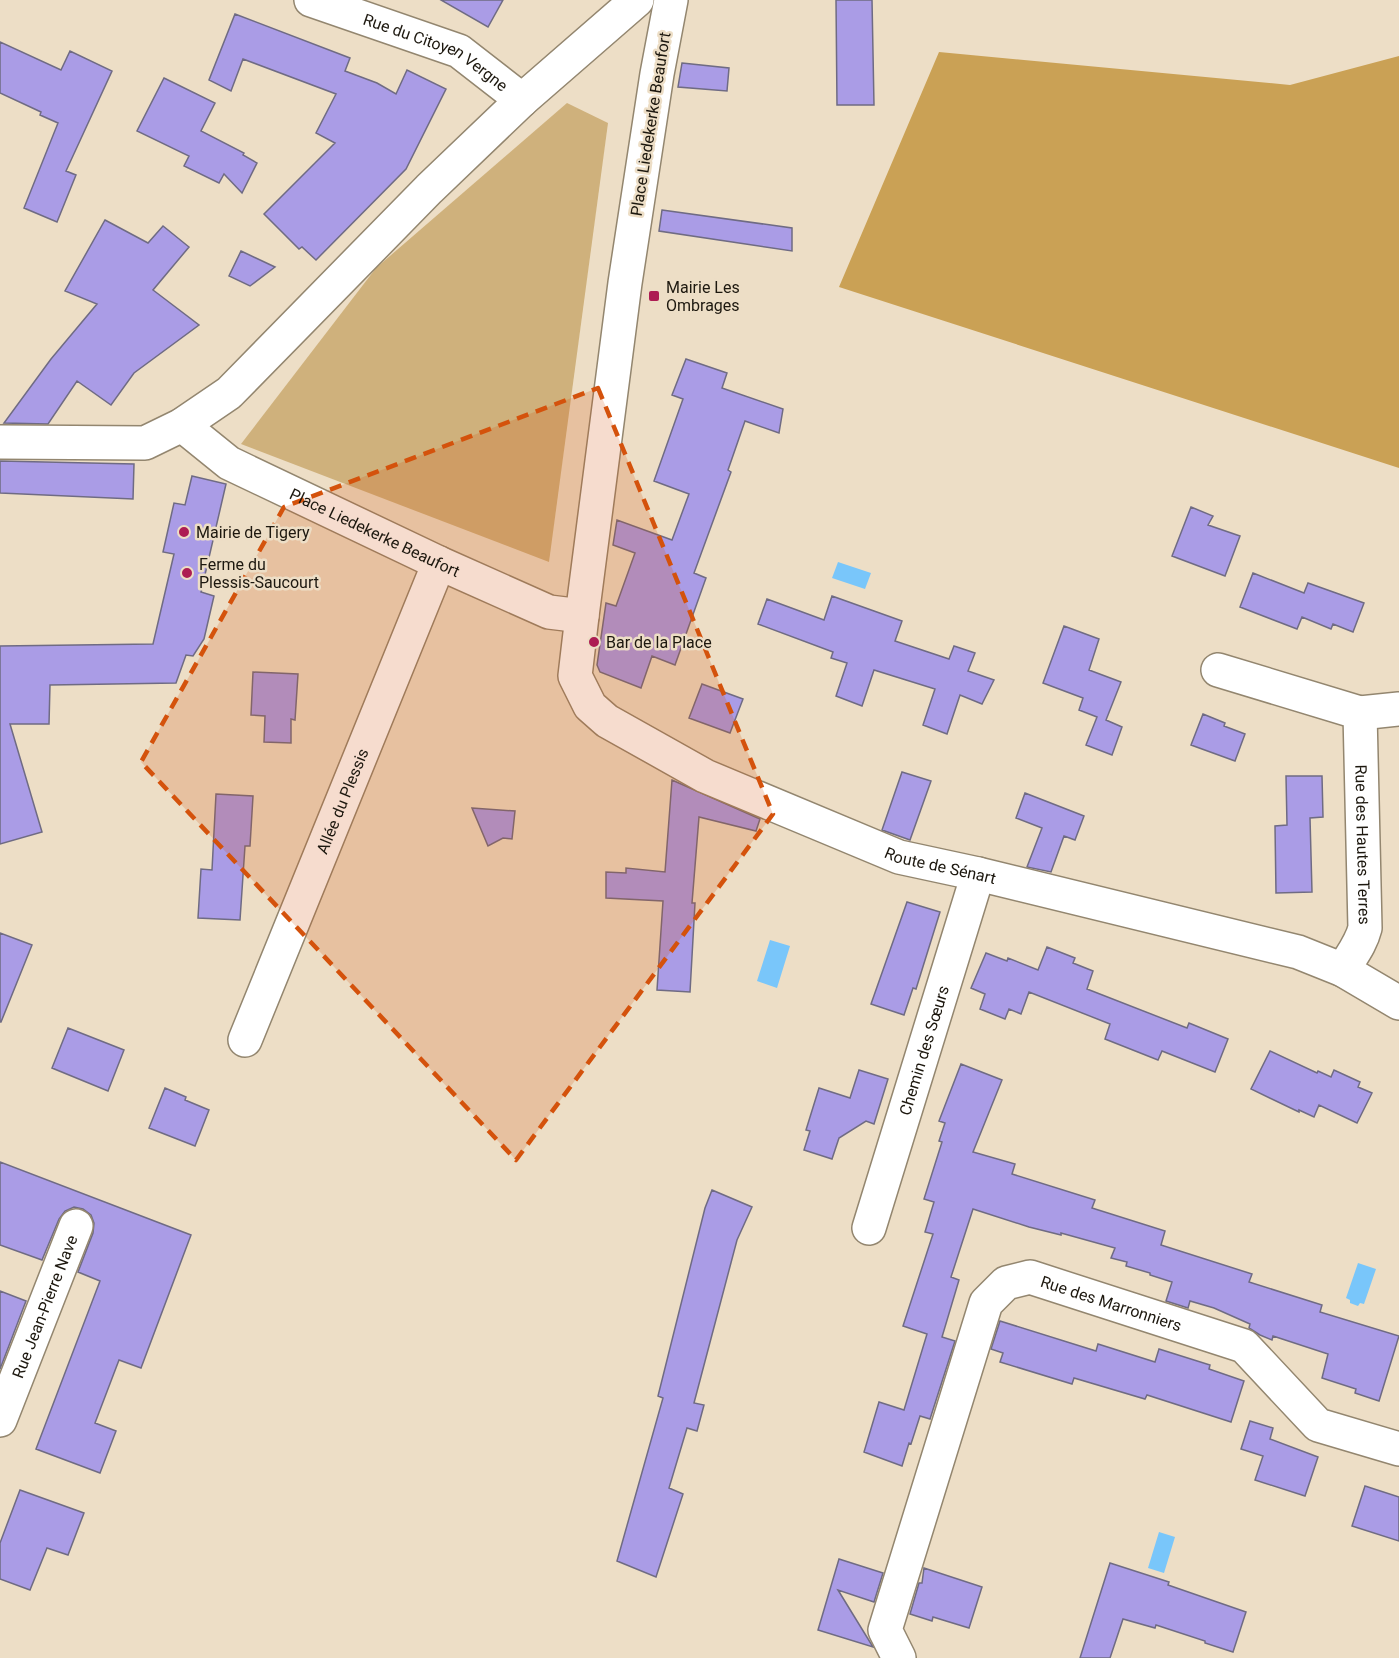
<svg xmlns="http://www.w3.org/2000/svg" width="1399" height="1658" viewBox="0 0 1399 1658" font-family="Roboto,sans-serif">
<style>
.green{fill:#cfb17c}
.forest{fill:#caa155}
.water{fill:#79c6fa}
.building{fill:#aa9ce6;stroke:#6f6b83;stroke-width:1.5}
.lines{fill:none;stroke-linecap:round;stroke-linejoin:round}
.minor-casing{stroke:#93866f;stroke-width:36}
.minor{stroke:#fff;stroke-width:33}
.marked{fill:#d4520c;fill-opacity:0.2;stroke:#d4520c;stroke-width:4.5;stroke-dasharray:12 8;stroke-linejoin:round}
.poi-dot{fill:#ad1d53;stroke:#eddec6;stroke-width:2}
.labels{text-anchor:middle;stroke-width:5;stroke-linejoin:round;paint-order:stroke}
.street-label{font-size:16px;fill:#1d180f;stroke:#eddec6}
.poi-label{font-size:16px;fill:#1d180f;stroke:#eddec6;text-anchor:start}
</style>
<rect width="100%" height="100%" fill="#eddec6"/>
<path class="green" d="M 567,103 L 608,123 L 549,562 L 241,444 L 376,268 Z"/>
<path class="forest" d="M 939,52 L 1290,85 L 1399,56 L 1399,468 L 839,287 Z"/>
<path class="water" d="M 838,562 L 871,573 L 865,589 L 832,578 Z
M 770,940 L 790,946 L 777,988 L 757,981 Z
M 1358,1263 L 1376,1269 L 1364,1304 L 1360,1303 L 1358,1306 L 1350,1303 L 1350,1300 L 1346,1298 Z
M 1159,1532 L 1175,1537 L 1164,1573 L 1148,1568 Z"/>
<path class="building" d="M 441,0 L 503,0 L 488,27 Z
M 836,0 L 872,0 L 874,105 L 837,105 Z
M 235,14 L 350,58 L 345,71 L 377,83 L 396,94 L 407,70 L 446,89 L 406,169 L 316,260 L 302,247 L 299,249 L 264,214 L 335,143 L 316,133 L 336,94 L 243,59 L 231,91 L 209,80 Z
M 0,42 L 61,70 L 70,51 L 112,71 L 66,171 L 76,175 L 57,222 L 24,208 L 58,123 L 40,115 L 41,112 L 0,93 Z
M 682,63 L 729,68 L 727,91 L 678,87 Z
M 164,78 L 215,103 L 201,131 L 244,153 L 243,155 L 257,163 L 242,193 L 224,174 L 219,183 L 184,166 L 189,156 L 137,131 Z
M 662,210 L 792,228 L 792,251 L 659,231 Z
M 105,220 L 148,243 L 163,226 L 189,247 L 153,290 L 199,325 L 134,373 L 111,405 L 77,381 L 48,424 L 4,423 L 51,359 L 97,304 L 65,291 Z
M 241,251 L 275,267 L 250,286 L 229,276 Z
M 686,359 L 727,373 L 722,388 L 783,409 L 779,433 L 745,421 L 728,470 L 731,472 L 694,573 L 706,578 L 675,665 L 652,656 L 641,688 L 600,672 L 597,665 L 606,603 L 616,606 L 635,553 L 613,545 L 617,520 L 672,540 L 689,494 L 654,481 L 683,399 L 672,395 Z
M 0,461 L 134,464 L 133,499 L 0,493 Z
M 192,476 L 226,484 L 201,592 L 214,596 L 204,639 L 193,656 L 186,655 L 176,683 L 50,685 L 49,724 L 10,724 L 42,832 L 0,844 L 0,646 L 153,644 L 174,554 L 163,552 L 174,503 L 185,505 Z
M 1191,507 L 1213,516 L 1208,525 L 1240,536 L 1225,576 L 1172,556 Z
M 1253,573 L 1304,593 L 1308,583 L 1364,603 L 1353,632 L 1333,624 L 1331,629 L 1302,617 L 1297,629 L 1240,607 Z
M 832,596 L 902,621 L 895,641 L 949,659 L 954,646 L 975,653 L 968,671 L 994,680 L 982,704 L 960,695 L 947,734 L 923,725 L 935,689 L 874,670 L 862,706 L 836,696 L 847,663 L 831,658 L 833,652 L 758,624 L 767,599 L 824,620 Z
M 1064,626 L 1099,639 L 1089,670 L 1121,682 L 1106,720 L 1122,727 L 1112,755 L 1086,745 L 1097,717 L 1079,710 L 1083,698 L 1043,683 Z
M 253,672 L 298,674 L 295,720 L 291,719 L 291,743 L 264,742 L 265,716 L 251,715 Z
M 702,684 L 743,699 L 730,733 L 689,718 Z
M 1203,714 L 1225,723 L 1224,726 L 1245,734 L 1235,761 L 1191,745 Z
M 902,772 L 931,781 L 910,840 L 882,830 Z
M 1286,776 L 1322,776 L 1323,817 L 1310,818 L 1312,892 L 1276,893 L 1275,826 L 1287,825 Z
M 672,780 L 760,819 L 756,831 L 699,817 L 692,903 L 695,903 L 690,992 L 657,990 L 663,901 L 606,898 L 606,872 L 626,873 L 626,868 L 665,872 Z
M 1025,793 L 1084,816 L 1075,840 L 1064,836 L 1051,872 L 1027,867 L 1042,828 L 1016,818 Z
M 216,794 L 253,796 L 250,846 L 245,846 L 240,920 L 198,918 L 201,869 L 212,870 Z
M 472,808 L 515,811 L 512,839 L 503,838 L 488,846 Z
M 907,902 L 940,912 L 916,989 L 913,988 L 904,1015 L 871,1004 Z
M 0,933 L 32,945 L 1,1022 L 0,1022 Z
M 1047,947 L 1075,958 L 1073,963 L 1093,971 L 1087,989 L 1187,1028 L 1189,1023 L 1228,1039 L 1215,1072 L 1162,1051 L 1158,1060 L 1105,1039 L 1110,1024 L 1029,992 L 1021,1014 L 1009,1009 L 1005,1019 L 980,1009 L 985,994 L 971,988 L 986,953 L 1007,961 L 1008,958 L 1038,970 Z
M 68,1028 L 124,1050 L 108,1091 L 52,1068 Z
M 1270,1051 L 1317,1073 L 1318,1071 L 1331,1077 L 1334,1070 L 1360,1082 L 1358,1087 L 1372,1093 L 1357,1123 L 1319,1105 L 1314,1117 L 1299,1110 L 1299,1112 L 1251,1089 Z
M 961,1064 L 1002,1080 L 973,1152 L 1015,1164 L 1012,1174 L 1095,1200 L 1092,1208 L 1165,1231 L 1161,1245 L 1252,1274 L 1249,1282 L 1322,1305 L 1320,1312 L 1399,1336 L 1379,1401 L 1355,1393 L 1356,1389 L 1322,1378 L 1328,1354 L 1273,1336 L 1272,1340 L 1260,1335 L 1249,1328 L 1250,1324 L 1214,1308 L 1190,1301 L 1188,1308 L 1166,1301 L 1172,1282 L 1150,1275 L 1150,1273 L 1126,1266 L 1127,1262 L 1111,1258 L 1115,1248 L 1061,1233 L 1061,1235 L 1029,1227 L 973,1209 L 951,1277 L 959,1280 L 942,1337 L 955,1341 L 930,1419 L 920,1416 L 911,1444 L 909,1443 L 902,1466 L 864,1452 L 879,1402 L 904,1410 L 927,1334 L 903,1326 L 933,1234 L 925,1232 L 934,1202 L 924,1199 L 942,1142 L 939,1141 L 945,1123 L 939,1121 Z
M 859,1070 L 888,1079 L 874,1124 L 866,1121 L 839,1138 L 832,1159 L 804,1150 L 810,1131 L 806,1130 L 819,1088 L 850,1098 Z
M 165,1088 L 186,1097 L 185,1100 L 209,1110 L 195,1146 L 149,1128 Z
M 0,1162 L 191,1235 L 141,1368 L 119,1360 L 95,1423 L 116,1431 L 100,1473 L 36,1449 L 100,1281 L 78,1272 L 93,1233 L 94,1223 L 91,1215 L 83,1209 L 74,1207 L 65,1211 L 59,1219 L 42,1260 L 0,1245 Z
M 712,1190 L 752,1207 L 737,1240 L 694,1403 L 704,1405 L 697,1431 L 687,1428 L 669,1488 L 683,1494 L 656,1577 L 617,1561 L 663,1398 L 658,1396 L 705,1208 Z
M 0,1291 L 26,1301 L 0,1369 Z
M 1000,1321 L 1096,1351 L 1098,1344 L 1155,1362 L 1159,1349 L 1210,1365 L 1209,1369 L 1244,1381 L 1231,1422 L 1147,1395 L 1145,1399 L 1074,1378 L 1072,1384 L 1000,1362 L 1003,1353 L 991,1349 Z
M 1250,1421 L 1273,1428 L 1270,1439 L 1318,1457 L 1305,1496 L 1255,1480 L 1263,1456 L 1241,1449 Z
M 1365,1486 L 1399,1497 L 1399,1541 L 1352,1526 Z
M 20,1490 L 84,1513 L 68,1555 L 47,1548 L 30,1590 L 0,1579 L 0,1543 Z
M 839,1559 L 883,1573 L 874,1602 L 838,1590 L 873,1647 L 818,1630 Z
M 1110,1563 L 1169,1582 L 1168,1585 L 1246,1612 L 1233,1652 L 1205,1643 L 1205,1641 L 1156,1625 L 1155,1628 L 1123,1619 L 1110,1658 L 1080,1658 Z
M 924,1568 L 982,1587 L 969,1628 L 933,1617 L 932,1621 L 910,1614 L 919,1583 L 922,1583 Z"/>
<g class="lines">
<defs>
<g id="minor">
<path id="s1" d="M 311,0 L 459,51 L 522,100"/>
<path id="s2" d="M 671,0 L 657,74 L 625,283 L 582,616 L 575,676 L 590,706 L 607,721 L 705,776 L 899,857 L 978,874 L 1298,952 L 1343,970 L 1399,1003"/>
<path id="s3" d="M 182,425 L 229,463 L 439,563 L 549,612 L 582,616"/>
<path d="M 0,442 L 145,443 L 182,425 L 229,393 L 429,189 L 522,100 L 637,0"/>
<path id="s4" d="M 1218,670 L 1360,713 L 1365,928 C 1361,944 1351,956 1343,970"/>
<path d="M 1360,713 L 1399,709"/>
<path id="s5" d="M 245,1040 L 439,563"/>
<path id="s6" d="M 869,1228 L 978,874"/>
<path id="s7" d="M 0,1420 L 76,1226"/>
<path id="s8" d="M 899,1658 L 885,1630 L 986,1303 L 1006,1283 L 1030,1277 L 1244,1346 L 1318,1425 L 1399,1449"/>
</g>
</defs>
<use href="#minor" class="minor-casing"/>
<use href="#minor" class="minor"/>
</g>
<path class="marked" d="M 598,388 L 773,814 L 516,1160 L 141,762 L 284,507 Z"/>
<g class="poi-dot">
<rect x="648" y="290" width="12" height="12" rx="3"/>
<circle cx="184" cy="532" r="6"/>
<circle cx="187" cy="573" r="6"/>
<circle cx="594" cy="642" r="6"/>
</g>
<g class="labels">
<g class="street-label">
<text dy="6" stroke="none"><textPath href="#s1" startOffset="136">Rue du Citoyen Vergne</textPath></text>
<text transform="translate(650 124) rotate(-81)" y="6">Place Liedekerke Beaufort</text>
<text dy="6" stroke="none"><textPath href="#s3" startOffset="222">Place Liedekerke Beaufort</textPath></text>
<text dy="6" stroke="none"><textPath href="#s5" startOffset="258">Allée du Plessis</textPath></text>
<text dy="6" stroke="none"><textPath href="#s4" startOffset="280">Rue des Hautes Terres</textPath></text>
<text dy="6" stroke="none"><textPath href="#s2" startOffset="1104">Route de Sénart</textPath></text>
<text dy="6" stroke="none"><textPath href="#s6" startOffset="186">Chemin des Sœurs</textPath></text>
<text dy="6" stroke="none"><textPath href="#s8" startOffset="512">Rue des Marronniers</textPath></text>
<text dy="6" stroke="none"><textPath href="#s7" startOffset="122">Rue Jean-Pierre Nave</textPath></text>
</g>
<g class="poi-label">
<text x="666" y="293">Mairie Les<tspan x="666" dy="18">Ombrages</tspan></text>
<text x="196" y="538">Mairie de Tigery</text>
<text x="199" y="570">Ferme du<tspan x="199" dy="18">Plessis-Saucourt</tspan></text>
<text x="606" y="648">Bar de la Place</text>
</g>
</g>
</svg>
